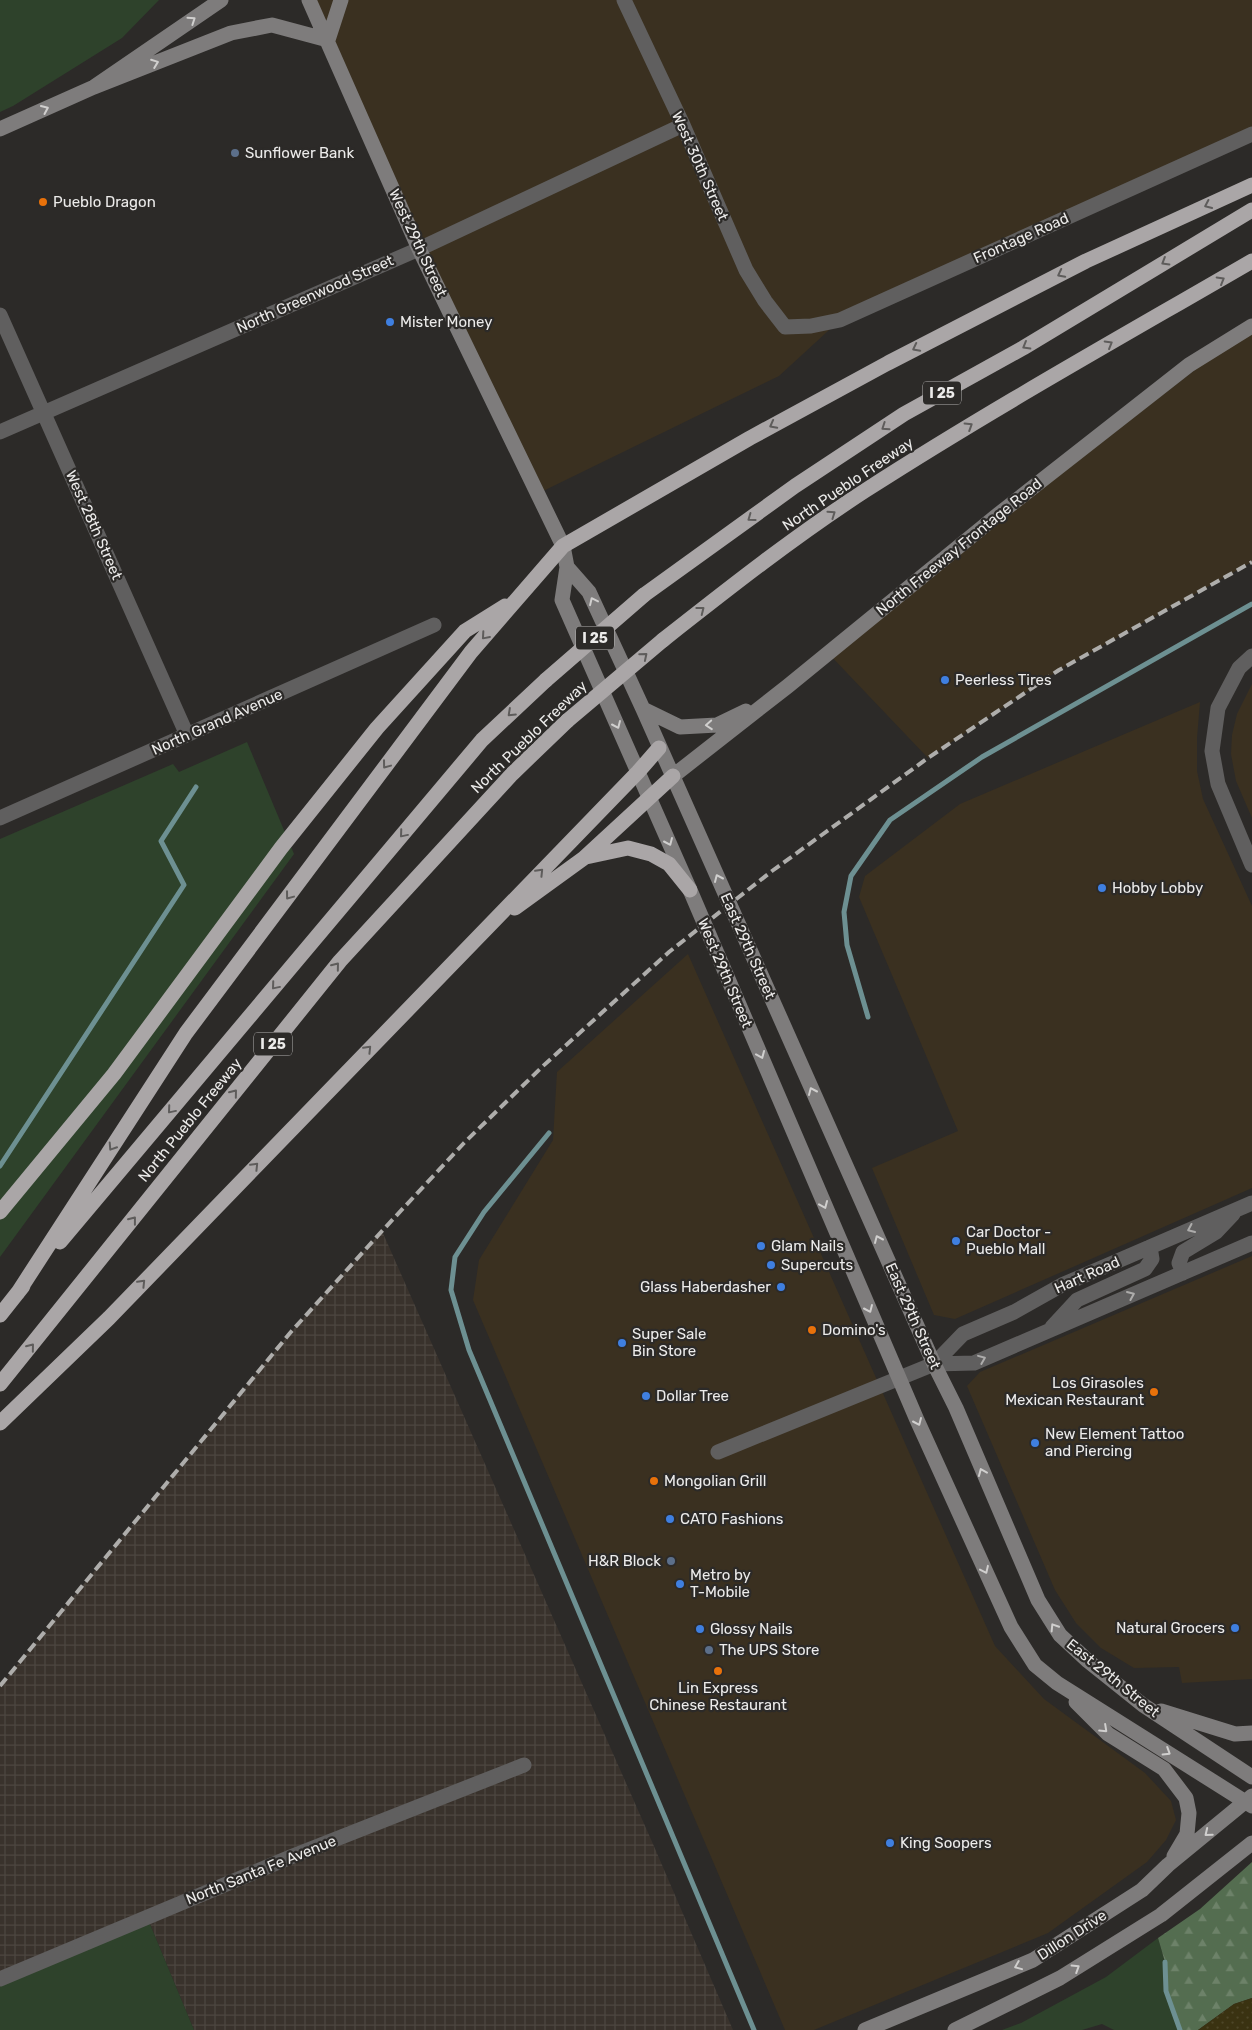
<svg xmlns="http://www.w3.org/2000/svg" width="1252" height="2030" viewBox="0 0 1252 2030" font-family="Rubik,sans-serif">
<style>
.commercial{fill:#3a3020}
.industrial{fill:url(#industrial-grid)}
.green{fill:#2e422b}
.forest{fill:url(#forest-firs)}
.sand{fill:url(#sand-dots)}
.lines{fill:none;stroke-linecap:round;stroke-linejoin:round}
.stream{stroke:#6d9092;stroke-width:5}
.street{stroke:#605f5f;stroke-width:15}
.secondary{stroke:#7e7c7c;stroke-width:15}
.highway{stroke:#aaa6a7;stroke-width:15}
.rail{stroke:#aeadab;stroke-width:4;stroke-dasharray:10 5;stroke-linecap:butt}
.highway-bridge{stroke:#aaa6a7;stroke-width:15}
.oneway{stroke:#d0cfce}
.oneway2{stroke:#5e5c5b}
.oneway3{stroke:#adacab}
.service-dot{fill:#5c6f8a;stroke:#2c2a28;stroke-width:2}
.food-dot{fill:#e8710a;stroke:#2c2a28;stroke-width:2}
.shop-dot{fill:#3f7fe0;stroke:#2c2a28;stroke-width:2}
.labels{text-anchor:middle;stroke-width:4.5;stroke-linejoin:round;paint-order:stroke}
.shield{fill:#2c2a28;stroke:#b2b1b0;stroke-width:1}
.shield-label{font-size:14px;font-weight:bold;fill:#ecebea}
.poi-label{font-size:15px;fill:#ecebea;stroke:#2c2a28;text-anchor:start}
.street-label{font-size:15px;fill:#ecebea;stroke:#2c2a28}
</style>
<defs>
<pattern id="industrial-grid" width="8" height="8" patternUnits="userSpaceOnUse" patternTransform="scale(1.25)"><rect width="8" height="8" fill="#39322c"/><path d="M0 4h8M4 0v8" fill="none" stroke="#4c4640"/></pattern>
<pattern id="forest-firs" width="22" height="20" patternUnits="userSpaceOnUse" patternTransform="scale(1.25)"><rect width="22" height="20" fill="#546d50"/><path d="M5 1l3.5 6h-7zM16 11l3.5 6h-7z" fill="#6d8269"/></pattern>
<pattern id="sand-dots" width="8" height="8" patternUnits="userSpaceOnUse" patternTransform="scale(1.25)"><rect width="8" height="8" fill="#3a3211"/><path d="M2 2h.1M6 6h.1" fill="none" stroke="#4d4628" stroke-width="1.8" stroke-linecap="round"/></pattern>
</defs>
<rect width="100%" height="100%" fill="#2c2a28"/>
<path class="commercial" d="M 309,0 L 1252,0 L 1252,134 L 840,320 L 779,376 L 537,494 Z
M 1252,326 L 1252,562 L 1059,670 L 928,758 L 828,653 Z
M 1252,684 L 1252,818 L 1236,781 L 1231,754 L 1232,735 L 1237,714 Z
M 1200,702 L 1197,738 L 1197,771 L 1203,799 L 1252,906 L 1252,1188 L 955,1319 L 934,1315 L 872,1168 L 958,1131 L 859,897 L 865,876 L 960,804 Z
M 688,954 L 995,1646 L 1044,1699 L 1145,1773 L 1171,1801 L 1176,1820 L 1166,1840 L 1147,1862 L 1048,1933 L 814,2030 L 785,2030 L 473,1300 L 479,1260 L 553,1140 L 557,1072 Z
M 1252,1256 L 1252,1679 L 1182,1683 L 1179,1667 L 1134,1668 L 1101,1648 L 1076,1623 L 1055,1590 L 967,1386 L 980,1372 Z"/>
<path class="industrial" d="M 382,1231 L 653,1844 L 733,2030 L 194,2030 L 147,1917 L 0,1979 L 0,1686 L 290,1333 Z"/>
<path class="green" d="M 0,0 L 159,0 L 122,38 L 13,106 L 0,112 Z
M 247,742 L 294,854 L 0,1257 L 0,839 L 173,764 L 179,772 Z
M 147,1917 L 194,2030 L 0,2030 L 0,1979 Z
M 1158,1938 L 1165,1962 L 1166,1991 L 1180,2030 L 1114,2030 L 1102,2024 L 1082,2030 L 1002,2030 L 1021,2023 L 1106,1977 Z"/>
<path class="forest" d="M 1252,1862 L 1252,1998 L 1234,2004 L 1198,2030 L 1180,2030 L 1166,1991 L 1165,1962 L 1158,1938 L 1200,1909 Z"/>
<path class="sand" d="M 1252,1998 L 1252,2030 L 1198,2030 L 1234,2004 Z"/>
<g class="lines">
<path class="stream" d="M 868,1017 L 847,945 L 844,912 L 851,876 L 890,820 L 982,757 L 1252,604
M 549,1133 L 484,1212 L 455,1257 L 451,1290 L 469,1350 L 754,2030
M 0,1166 L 184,885 L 161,841 L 196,787
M 1165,1962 L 1166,1991 L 1180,2030"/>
<path class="street" d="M 624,0 L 683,125 L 746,270 L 765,301 L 785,327 L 811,326 L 840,320 L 1252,134
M 0,315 L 187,735
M 0,432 L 419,249 L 683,125
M 1252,656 L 1239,668 L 1218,708 L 1212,751 L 1218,784 L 1252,865
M 0,818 L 434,625
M 1183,1273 L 1179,1263 L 1183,1252 L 1216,1232 L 1233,1214
M 1052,1327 L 1077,1300 L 1145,1269 L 1152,1259 L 1150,1247
M 934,1364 L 963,1334 L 1014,1312 L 1062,1285 L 1252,1203
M 718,1452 L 934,1364 L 974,1363 L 1252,1243
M 0,1979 L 293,1856 L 524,1765"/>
<path class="secondary" d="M 309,0 L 419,249 L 563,546 L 567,567 L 562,600 L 690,890 L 917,1420 L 1011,1627 L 1035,1665 L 1057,1683 L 1252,1806
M 94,87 L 231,33 L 272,25 L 328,40 L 341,0
M 0,129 L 94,87 L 221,0
M 567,567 L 589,592 L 643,709 L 934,1364 L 956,1408 L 1038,1600 L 1060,1635 L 1088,1661 L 1143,1705 L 1252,1777
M 643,709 L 680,727 L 717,725 L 746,711
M 673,776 L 788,686 L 995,517 L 1189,365 L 1252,326
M 1076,1702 L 1108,1734 L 1164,1769 L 1186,1798 L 1189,1813 L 1187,1834 L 1174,1856
M 1161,1711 L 1235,1734 L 1252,1733
M 865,2030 L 1033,1960 L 1142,1890 L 1168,1865 L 1252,1796
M 955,2030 L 1060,1978 L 1161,1915 L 1252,1843"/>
<path class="highway" d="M 644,595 L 795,486 L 904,414 L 1023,348 L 1252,210
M 663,640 C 729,588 795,536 866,490 C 992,409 1123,336 1252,261
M 586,857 L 628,848 L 651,854 L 669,864 L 690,890
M 515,908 L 584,858 L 673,776
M 0,1212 L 114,1074 L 281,848 L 377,728 L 465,631 L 505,606
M 60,1242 L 482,740 L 546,680
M 17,1294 L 186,1033 L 471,652 L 563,546 L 750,438 L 888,363 L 1086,261 L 1252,185
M 0,1315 L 23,1286
M 0,1384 L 340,961 L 512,774 L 567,721
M 0,1423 L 109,1318 L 638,772 L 659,748"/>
<path class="rail" d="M 0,1686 L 290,1333 L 382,1231 L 464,1143 L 543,1066 L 669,952 L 772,871 L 928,758 L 1059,670 L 1252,562"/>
<path class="highway-bridge" d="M 546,680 L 644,595
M 567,721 L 663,640"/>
</g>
<defs><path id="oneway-chevron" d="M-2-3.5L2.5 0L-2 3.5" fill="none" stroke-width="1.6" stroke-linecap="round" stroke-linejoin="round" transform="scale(1.25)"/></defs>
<g class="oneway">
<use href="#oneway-chevron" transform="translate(192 20) rotate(-34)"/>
<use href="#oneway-chevron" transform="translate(155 63) rotate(-21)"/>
<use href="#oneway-chevron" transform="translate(45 109) rotate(-24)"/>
<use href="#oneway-chevron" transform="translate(593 601) rotate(-115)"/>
<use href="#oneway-chevron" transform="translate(617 725) rotate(66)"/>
<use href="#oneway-chevron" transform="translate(709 725) rotate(176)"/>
<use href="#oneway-chevron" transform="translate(669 842) rotate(66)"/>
<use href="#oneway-chevron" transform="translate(718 878) rotate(-114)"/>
<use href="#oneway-chevron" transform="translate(761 1055) rotate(67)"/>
<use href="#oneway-chevron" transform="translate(812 1091) rotate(-114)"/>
<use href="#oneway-chevron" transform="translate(824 1205) rotate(67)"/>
<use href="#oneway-chevron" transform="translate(878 1239) rotate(-114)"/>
<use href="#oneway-chevron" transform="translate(869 1309) rotate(66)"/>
<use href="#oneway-chevron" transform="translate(918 1422) rotate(66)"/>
<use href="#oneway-chevron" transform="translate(982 1472) rotate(-113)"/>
<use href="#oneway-chevron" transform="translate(985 1570) rotate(65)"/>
<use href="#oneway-chevron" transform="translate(1054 1627) rotate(-122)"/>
<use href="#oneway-chevron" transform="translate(1104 1729) rotate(43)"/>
<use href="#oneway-chevron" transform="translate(1167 1752) rotate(32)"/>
<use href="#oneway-chevron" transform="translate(1208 1833) rotate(141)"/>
<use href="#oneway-chevron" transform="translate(1018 1966) rotate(158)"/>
<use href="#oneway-chevron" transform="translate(1076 1968) rotate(-32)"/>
</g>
<g class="oneway2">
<use href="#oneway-chevron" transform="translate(1208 205) rotate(155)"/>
<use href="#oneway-chevron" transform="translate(1165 262) rotate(149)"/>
<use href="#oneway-chevron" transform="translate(1061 274) rotate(153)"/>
<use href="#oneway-chevron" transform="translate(1221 280) rotate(-30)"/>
<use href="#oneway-chevron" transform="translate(1109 344) rotate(-30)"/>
<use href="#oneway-chevron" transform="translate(1026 346) rotate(150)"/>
<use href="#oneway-chevron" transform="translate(916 348) rotate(153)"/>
<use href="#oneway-chevron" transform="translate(773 425) rotate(152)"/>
<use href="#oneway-chevron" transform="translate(969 426) rotate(-32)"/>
<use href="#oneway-chevron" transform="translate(885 427) rotate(146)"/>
<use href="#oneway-chevron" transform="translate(832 514) rotate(-35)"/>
<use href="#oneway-chevron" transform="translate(751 518) rotate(144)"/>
<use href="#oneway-chevron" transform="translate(701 610) rotate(-38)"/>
<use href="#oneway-chevron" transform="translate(485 636) rotate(131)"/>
<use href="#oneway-chevron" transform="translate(644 656) rotate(-40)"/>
<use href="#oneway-chevron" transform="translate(511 713) rotate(137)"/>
<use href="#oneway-chevron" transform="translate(386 765) rotate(127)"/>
<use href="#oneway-chevron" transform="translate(403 834) rotate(130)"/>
<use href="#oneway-chevron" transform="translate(540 872) rotate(-46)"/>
<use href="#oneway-chevron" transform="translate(289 896) rotate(127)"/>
<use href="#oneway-chevron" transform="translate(336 966) rotate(-51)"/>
<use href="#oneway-chevron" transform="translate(275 986) rotate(130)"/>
<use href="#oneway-chevron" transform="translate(368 1049) rotate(-46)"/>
<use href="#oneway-chevron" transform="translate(234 1093) rotate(-51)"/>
<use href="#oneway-chevron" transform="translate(171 1110) rotate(130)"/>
<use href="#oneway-chevron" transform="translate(112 1147) rotate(123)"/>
<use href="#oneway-chevron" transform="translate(255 1166) rotate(-46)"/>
<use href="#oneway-chevron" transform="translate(133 1220) rotate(-52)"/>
<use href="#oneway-chevron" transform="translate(142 1283) rotate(-46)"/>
<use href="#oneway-chevron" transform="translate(31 1347) rotate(-51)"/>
</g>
<g class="oneway3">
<use href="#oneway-chevron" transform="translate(1191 1229) rotate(156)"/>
<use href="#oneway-chevron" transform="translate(1131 1295) rotate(-23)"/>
<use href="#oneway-chevron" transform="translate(982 1359) rotate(-22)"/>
</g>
<g class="service-dot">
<circle cx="235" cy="153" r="5"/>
<circle cx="671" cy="1561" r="5"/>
<circle cx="709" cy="1650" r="5"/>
</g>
<g class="food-dot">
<circle cx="43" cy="202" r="5"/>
<circle cx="812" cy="1330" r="5"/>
<circle cx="1154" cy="1392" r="5"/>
<circle cx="654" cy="1481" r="5"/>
<circle cx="718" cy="1671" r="5"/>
</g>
<g class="shop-dot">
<circle cx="390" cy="322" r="5"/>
<circle cx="945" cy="680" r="5"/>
<circle cx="1102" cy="888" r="5"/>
<circle cx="956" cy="1241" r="5"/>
<circle cx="761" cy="1246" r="5"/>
<circle cx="771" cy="1265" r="5"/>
<circle cx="781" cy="1287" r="5"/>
<circle cx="622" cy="1343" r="5"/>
<circle cx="646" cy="1396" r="5"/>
<circle cx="1035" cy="1443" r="5"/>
<circle cx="670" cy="1519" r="5"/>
<circle cx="680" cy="1584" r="5"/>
<circle cx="1235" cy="1628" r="5"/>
<circle cx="700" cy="1629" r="5"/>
<circle cx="890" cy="1843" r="5"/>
</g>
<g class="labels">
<g class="shield">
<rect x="923" y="381.5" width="38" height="23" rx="4"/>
<rect x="576" y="626.5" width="38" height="23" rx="4"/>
<rect x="254" y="1032.5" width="38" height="23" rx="4"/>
</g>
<g class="shield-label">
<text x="942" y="398">I 25</text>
<text x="595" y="643">I 25</text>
<text x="273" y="1049">I 25</text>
</g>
<g class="poi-label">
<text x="245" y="158">Sunflower Bank</text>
<text x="53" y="207">Pueblo Dragon</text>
<text x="400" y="327">Mister Money</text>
<text x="955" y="685">Peerless Tires</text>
<text x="1112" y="893">Hobby Lobby</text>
<text x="966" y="1237">Car Doctor -<tspan x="966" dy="17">Pueblo Mall</tspan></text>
<text x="771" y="1251">Glam Nails</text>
<text x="781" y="1270">Supercuts</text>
<text x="771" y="1292" text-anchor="end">Glass Haberdasher</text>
<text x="822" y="1335">Domino's</text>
<text x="632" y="1339">Super Sale<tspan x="632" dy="17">Bin Store</tspan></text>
<text x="1144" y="1388" text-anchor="end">Los Girasoles<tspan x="1144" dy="17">Mexican Restaurant</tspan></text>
<text x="656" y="1401">Dollar Tree</text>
<text x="1045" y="1439">New Element Tattoo<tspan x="1045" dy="17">and Piercing</tspan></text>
<text x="664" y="1486">Mongolian Grill</text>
<text x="680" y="1524">CATO Fashions</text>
<text x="661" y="1566" text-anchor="end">H&amp;R Block</text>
<text x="690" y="1580">Metro by<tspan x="690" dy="17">T-Mobile</tspan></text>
<text x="1225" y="1633" text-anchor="end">Natural Grocers</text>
<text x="710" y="1634">Glossy Nails</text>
<text x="719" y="1655">The UPS Store</text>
<text x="718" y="1693" text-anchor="middle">Lin Express<tspan x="718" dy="17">Chinese Restaurant</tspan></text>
<text x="900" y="1848">King Soopers</text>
</g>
<g class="street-label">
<text transform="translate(700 166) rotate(66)" y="5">West 30th Street</text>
<text transform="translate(1021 238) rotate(-24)" y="5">Frontage Road</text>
<text transform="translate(418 243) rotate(65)" y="5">West 29th Street</text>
<text transform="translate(315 294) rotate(-24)" y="5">North Greenwood Street</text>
<text transform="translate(848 484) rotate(-34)" y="5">North Pueblo Freeway</text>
<text transform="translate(94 525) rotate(66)" y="5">West 28th Street</text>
<text transform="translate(959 547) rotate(-39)" y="5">North Freeway Frontage Road</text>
<text transform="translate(217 722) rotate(-24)" y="5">North Grand Avenue</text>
<text transform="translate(529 737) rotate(-44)" y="5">North Pueblo Freeway</text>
<text transform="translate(748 946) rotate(66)" y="5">East 29th Street</text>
<text transform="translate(725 973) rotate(67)" y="5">West 29th Street</text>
<text transform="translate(190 1120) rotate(-51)" y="5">North Pueblo Freeway</text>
<text transform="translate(1087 1275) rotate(-24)" y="5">Hart Road</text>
<text transform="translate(913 1316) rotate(66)" y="5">East 29th Street</text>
<text transform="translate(1113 1678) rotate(39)" y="5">East 29th Street</text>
<text transform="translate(261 1870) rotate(-22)" y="5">North Santa Fe Avenue</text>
<text transform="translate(1072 1935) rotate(-33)" y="5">Dillon Drive</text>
</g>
</g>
</svg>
